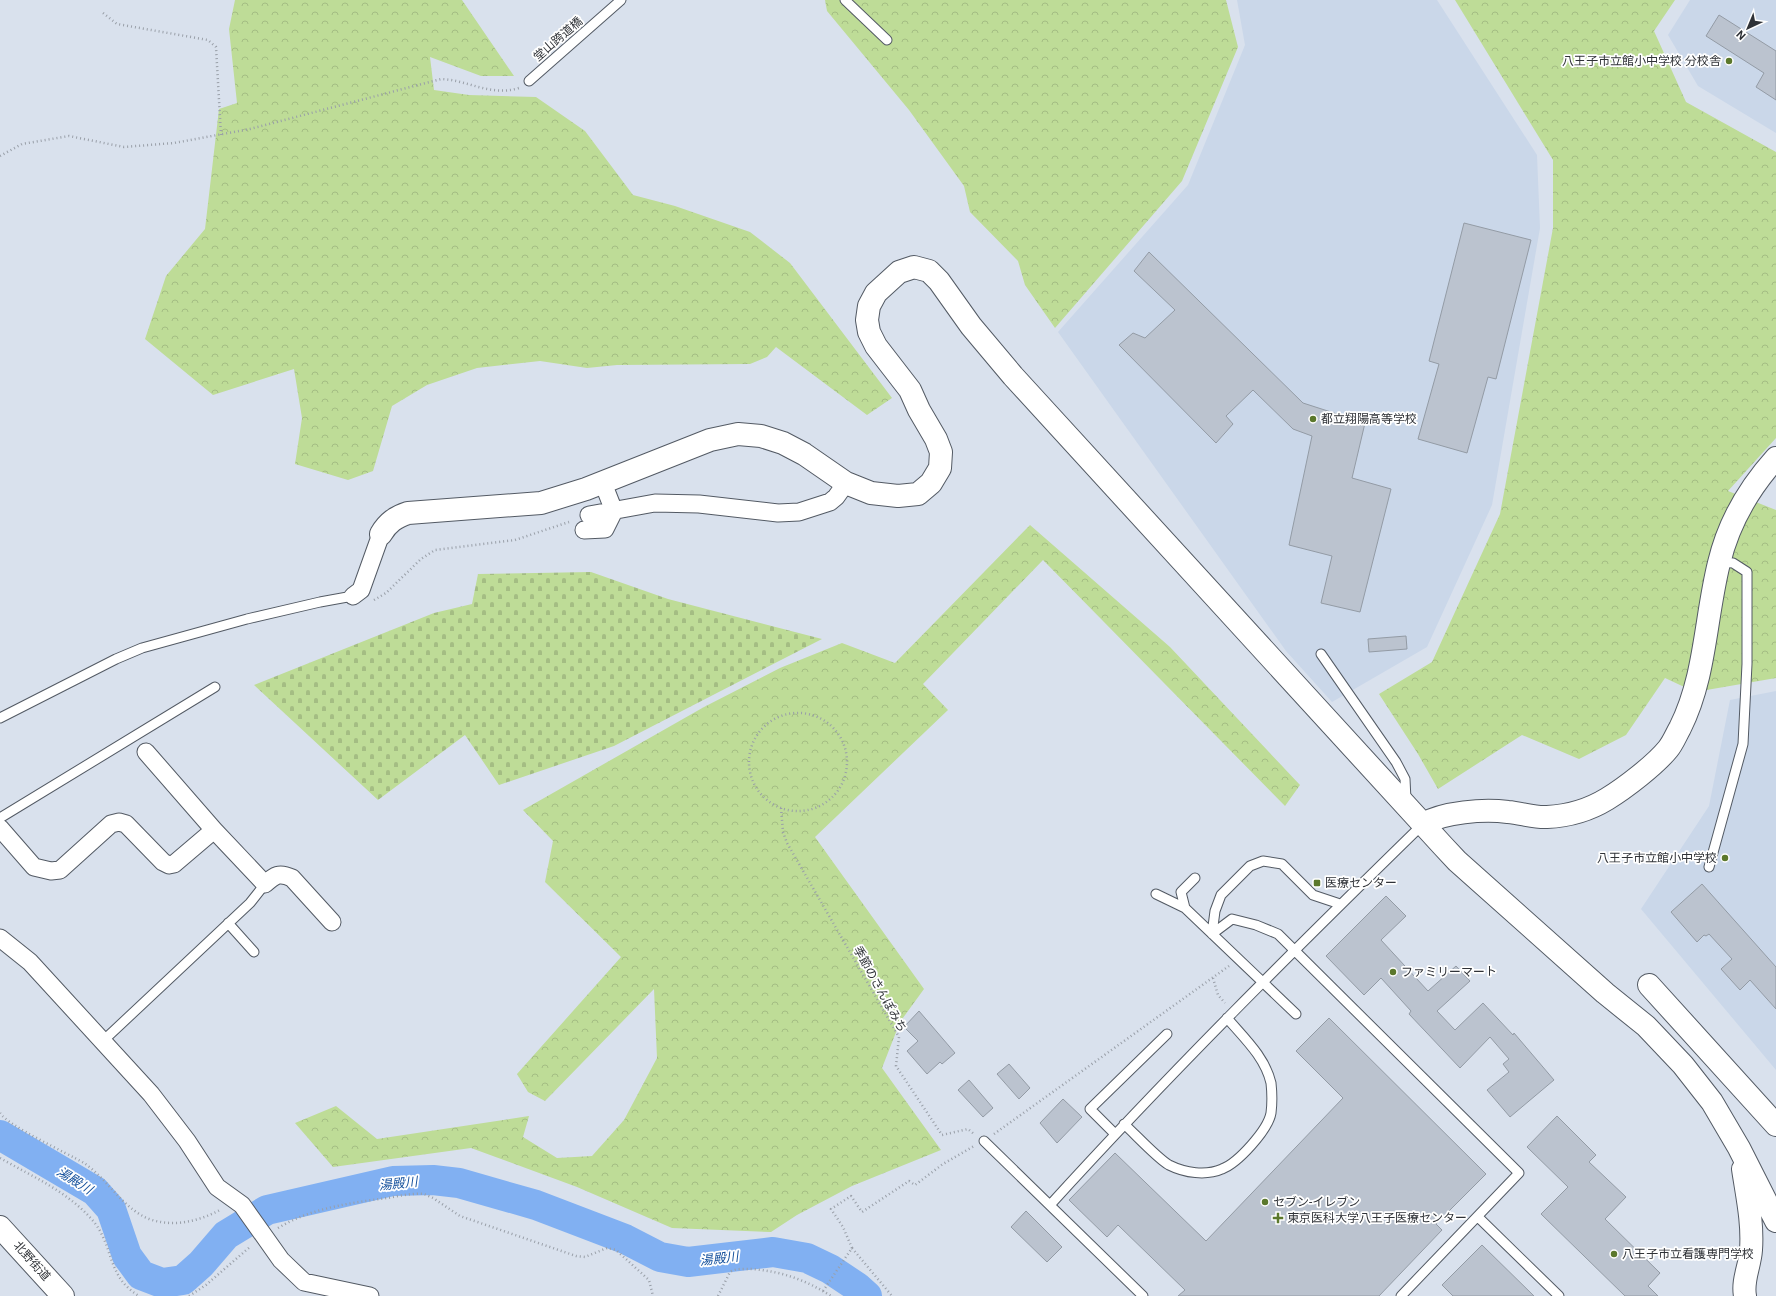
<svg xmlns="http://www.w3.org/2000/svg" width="1776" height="1296" viewBox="0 0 1776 1296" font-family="Roboto,'Noto Sans JP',sans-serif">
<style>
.built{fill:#cad7e9}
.forest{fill:url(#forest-crowns)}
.cemetery{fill:url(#cemetery-stones)}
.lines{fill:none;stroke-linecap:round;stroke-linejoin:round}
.river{stroke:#81b0f2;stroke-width:30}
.building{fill:#bbc3cf;stroke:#939ba5}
.service-casing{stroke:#535a64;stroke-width:11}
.minor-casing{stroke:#535a64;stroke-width:19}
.tertiary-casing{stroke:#535a64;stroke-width:24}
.secondary-casing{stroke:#535a64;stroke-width:24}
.path{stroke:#999fa8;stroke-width:2.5;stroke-dasharray:1 3;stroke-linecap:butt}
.service{stroke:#fff;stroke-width:9}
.minor{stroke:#fff;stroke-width:17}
.tertiary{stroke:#fff;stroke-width:22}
.secondary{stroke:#fff;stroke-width:22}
.poi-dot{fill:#5b782c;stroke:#fff;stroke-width:1.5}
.labels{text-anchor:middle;stroke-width:3.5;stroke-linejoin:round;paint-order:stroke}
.street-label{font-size:12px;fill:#2f3237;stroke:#fff}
.poi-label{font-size:12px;fill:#2f3237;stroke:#fff;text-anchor:start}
.water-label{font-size:13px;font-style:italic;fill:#14509c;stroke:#fff}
</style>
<defs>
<pattern id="forest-crowns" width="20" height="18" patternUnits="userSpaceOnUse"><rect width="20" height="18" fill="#bedc97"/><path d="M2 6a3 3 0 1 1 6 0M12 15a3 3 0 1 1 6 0" fill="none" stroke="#a4bd83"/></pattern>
<pattern id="cemetery-stones" width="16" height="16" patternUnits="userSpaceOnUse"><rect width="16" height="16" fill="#bedc97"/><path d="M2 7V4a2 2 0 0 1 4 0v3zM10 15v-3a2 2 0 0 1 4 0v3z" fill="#a4bd83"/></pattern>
</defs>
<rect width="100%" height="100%" fill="#d9e1ed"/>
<path class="built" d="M 1237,0 L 1437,0 L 1537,155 L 1540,228 L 1492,505 L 1427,647 L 1332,702 L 1286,651 L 1058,332 L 1188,185 L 1245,45 Z
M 1690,0 L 1776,0 L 1776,133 L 1698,86 L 1668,35 Z
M 1776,691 L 1776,1070 L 1641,909 L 1709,806 L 1730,700 Z"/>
<path class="forest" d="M 235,0 L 462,0 L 514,76 L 481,76 L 430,57 L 434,90 L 469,95 L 536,97 L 585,131 L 633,195 L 675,206 L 750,232 L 790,263 L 892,398 L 867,415 L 776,347 L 767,357 L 750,364 L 617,365 L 587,368 L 540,361 L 477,368 L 427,385 L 392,406 L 373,471 L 348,480 L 295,464 L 302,418 L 294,369 L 213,395 L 145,339 L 166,276 L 205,229 L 219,109 L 237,103 L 229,29 Z
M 825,0 L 1226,0 L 1238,47 L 1182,181 L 1055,328 L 1025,285 L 1018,261 L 970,212 L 964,186 L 909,110 L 827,11 Z
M 1455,0 L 1675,0 L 1654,31 L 1686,102 L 1776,152 L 1776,438 L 1728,491 L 1776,510 L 1776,678 L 1695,692 L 1665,678 L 1626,735 L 1579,759 L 1522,735 L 1438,789 L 1418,754 L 1379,694 L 1432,662 L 1500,514 L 1553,228 L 1553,160 Z
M 1030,525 L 1170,647 L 1300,785 L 1285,806 L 1043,560 L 923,684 L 948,710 L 815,837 L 924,989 L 900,1022 L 882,1068 L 941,1150 L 852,1186 L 797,1215 L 771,1232 L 672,1228 L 577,1187 L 471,1148 L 333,1167 L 295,1123 L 336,1106 L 377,1139 L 529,1116 L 523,1137 L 557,1158 L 592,1156 L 624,1120 L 657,1058 L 654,989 L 545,1101 L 528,1092 L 517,1074 L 621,957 L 545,882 L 553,841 L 523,810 L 704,707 L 780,668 L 842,643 L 895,663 Z"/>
<path class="cemetery" d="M 591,572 L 668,599 L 822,639 L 614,746 L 499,785 L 465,735 L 378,800 L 254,685 L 434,613 L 472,604 L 478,574 Z"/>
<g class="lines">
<path class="river" d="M 0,1135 L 95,1191 L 111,1209 L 127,1256 L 141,1275 L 162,1283 L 183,1280 L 201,1264 L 226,1235 L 267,1210 L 393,1181 L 433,1180 L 459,1183 L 536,1205 L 625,1239 L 660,1257 L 688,1262 L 773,1252 L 807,1258 L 830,1269 L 857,1287 L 867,1296"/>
</g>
<path class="building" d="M 1719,15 L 1776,51 L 1776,100 L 1756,87 L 1764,73 L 1706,36 Z
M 1464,223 L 1531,240 L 1496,379 L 1488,377 L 1467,453 L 1418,439 L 1439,364 L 1429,361 Z
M 1149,252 L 1303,403 L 1365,423 L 1352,478 L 1391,489 L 1360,612 L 1321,603 L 1332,556 L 1289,545 L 1312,436 L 1293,429 L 1253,390 L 1226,416 L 1233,424 L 1216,443 L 1119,345 L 1133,333 L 1145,338 L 1175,310 L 1134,271 Z
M 1406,636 L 1407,649 L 1369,652 L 1368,639 Z
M 1702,884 L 1776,967 L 1776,1009 L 1750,980 L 1740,990 L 1721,969 L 1732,959 L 1709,934 L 1706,936 L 1704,935 L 1697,942 L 1671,912 Z
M 1386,896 L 1406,916 L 1381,940 L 1428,991 L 1456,966 L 1470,981 L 1437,1011 L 1455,1030 L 1483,1003 L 1513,1035 L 1514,1033 L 1554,1080 L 1510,1117 L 1487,1090 L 1509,1072 L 1503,1064 L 1509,1059 L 1490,1037 L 1460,1068 L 1409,1014 L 1411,1011 L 1381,978 L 1364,995 L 1326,956 Z
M 919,1011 L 955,1053 L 942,1064 L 940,1062 L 927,1074 L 907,1051 L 918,1041 L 904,1027 Z
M 1329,1018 L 1486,1174 L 1436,1224 L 1442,1230 L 1379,1296 L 1178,1296 L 1185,1290 L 1118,1225 L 1107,1237 L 1069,1200 L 1115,1153 L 1206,1241 L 1343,1098 L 1296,1051 Z
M 1009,1064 L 1030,1088 L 1019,1099 L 997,1074 Z
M 969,1080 L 993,1108 L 983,1117 L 958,1090 Z
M 1063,1099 L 1082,1117 L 1057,1143 L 1040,1123 Z
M 1557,1116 L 1596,1155 L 1589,1162 L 1626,1197 L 1605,1219 L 1660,1273 L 1648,1286 L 1658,1296 L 1625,1296 L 1541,1214 L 1568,1187 L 1527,1147 Z
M 1026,1211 L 1062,1247 L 1047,1262 L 1011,1227 Z
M 1482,1245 L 1534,1296 L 1453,1296 L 1442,1285 Z"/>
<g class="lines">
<defs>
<path id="service" d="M 845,0 L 887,40
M 529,81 L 621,0
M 1321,654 L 1396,762 L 1405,779 L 1406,800
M 0,718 L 116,659 L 142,648 L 247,619 L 320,602 L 353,596
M 0,818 L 215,687
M 1709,867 L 1743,744 L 1747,664 L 1747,572 L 1733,563 L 1720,562
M 1156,894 L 1185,908 L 1296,1014
M 1185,908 L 1181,892 L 1195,878
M 228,923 L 254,952
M 1212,934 L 1232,919 L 1256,925 L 1278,934 L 1519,1173 L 1401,1296
M 1212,934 L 1215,911 L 1221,895 L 1250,866 L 1263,861 L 1282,864 L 1313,895 L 1340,904
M 104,1040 L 250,903 L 265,884
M 1124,1124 C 1135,1134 1158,1159 1169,1165 C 1185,1173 1206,1176 1222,1169 C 1238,1163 1268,1130 1271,1113 C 1272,1105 1272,1092 1271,1083 C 1265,1057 1244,1038 1227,1018
M 1115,1134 L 1090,1109 L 1167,1034
M 984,1141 L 1143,1296
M 1050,1205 C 1170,1073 1296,948 1423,824
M 1478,1217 L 1559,1296"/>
<path id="minor" d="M 589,515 L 655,503 L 699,504 L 778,513 L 799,512 L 830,502 L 836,497 L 846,483
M 584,530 L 605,529 L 614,511 L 603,483
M 353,596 L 361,590 L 381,534
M 146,752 L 214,830 L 265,884 C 275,875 279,872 292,878 L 332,922
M 0,828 L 34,867 L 51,871 L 60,870 L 111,824 L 119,822 L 126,824 L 163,862 L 169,865 L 174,864 L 214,830
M 0,938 L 30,962 L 151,1094 L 187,1141 L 217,1187 L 242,1205 L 281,1260 L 304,1282 L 370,1296"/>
<path id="tertiary" d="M 381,534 C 388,522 396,517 408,513 L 541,503 L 586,489 L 710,440 L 738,434 L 761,436 L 783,443 L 804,454 L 846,483 L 871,493 L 898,496 L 918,494 L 931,483 L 940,468 L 941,452 L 936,439 L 919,410 L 910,390 L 876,346 L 869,332 L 867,320 L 869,306 L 876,293 L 899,272 L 914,267 L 929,271 L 939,281 L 971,326 L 1013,376 L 1443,846 L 1457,861 L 1605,993 L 1646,1026 L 1683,1065 L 1712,1102 L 1739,1148 L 1776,1221
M 1423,824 C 1444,812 1483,809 1508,812 C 1521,813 1535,818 1547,817 C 1568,816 1589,810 1607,799 C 1625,788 1655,765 1668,749 C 1673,743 1676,735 1680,728 C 1706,676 1705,619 1719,563 C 1728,525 1749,488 1776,458
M 1649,985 L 1776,1125
M 1743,1169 C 1747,1196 1753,1222 1751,1250 C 1750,1266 1742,1280 1745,1296"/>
<path id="secondary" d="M 0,1227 L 63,1296"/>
</defs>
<use href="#service" class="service-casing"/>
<use href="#minor" class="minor-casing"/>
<use href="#tertiary" class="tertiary-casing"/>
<use href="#secondary" class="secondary-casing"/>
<path class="path" d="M 103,13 L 117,24 L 208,40 L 216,47 L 221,135
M 0,156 L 22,144 L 69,136 L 124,147 L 174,143 L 250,129 L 441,79 C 468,80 491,97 519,88
M 374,600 L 386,593 L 421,559 L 435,550 L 515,540 L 569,522
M749 762a49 49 0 1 1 98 0a49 49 0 1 1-98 0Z
M 781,808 L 783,832 L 787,843 L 899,1037 L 896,1066 L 942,1135 L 968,1129 L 974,1134
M 1213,978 L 1218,995 L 1225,1003
M 0,1113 C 8,1126 67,1153 84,1163 C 108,1179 124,1211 152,1220 C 175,1227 199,1221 220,1210
M 994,1134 L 1229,966
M 0,1158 C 33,1177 69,1192 94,1222 C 114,1247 107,1277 139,1296
M 278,1228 C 311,1208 350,1203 387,1198 C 399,1196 412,1193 424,1194 L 433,1198 L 460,1216 L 576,1256 L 585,1257 L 607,1248 L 616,1250 L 649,1280 L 653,1296
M 852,1248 L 843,1227 L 831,1209 L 851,1196 L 862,1212 L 909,1181 L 915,1185 L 943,1164 L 974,1146
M 823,1291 L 852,1248 L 892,1296
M 189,1296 L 206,1285 L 251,1246
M 718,1296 L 730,1272 C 736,1268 744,1269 751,1269 C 781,1271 806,1280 831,1296"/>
<use href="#service" class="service"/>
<use href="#minor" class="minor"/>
<use href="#tertiary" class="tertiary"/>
<use href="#secondary" class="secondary"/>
</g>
<g class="poi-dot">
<circle cx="1729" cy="61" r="4"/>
<circle cx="1313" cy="419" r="4"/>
<circle cx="1725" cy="858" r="4"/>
<rect x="1313" y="879" width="8" height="8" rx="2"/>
<circle cx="1393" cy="972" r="4"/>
<circle cx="1265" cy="1202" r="4"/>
<path d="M1276 1212h4v4h4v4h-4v4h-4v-4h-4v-4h4z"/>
<circle cx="1614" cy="1254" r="4"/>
</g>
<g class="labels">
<g class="street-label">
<text transform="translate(558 39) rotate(-41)" y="4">堂山跨道橋</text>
<text transform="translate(880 989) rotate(61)" y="4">季節のさんぽみち</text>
<text transform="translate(32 1261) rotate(48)" y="4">北野街道</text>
</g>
<g class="poi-label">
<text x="1721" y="65" text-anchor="end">八王子市立館小中学校 分校舎</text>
<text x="1321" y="423">都立翔陽高等学校</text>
<text x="1717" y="862" text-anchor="end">八王子市立館小中学校</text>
<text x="1325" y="887">医療センター</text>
<text x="1401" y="976">ファミリーマート</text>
<text x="1273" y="1206">セブン-イレブン</text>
<text x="1287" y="1222">東京医科大学八王子医療センター</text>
<text x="1622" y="1258">八王子市立看護専門学校</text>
</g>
<g class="water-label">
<text transform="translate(75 1180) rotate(32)" y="5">湯殿川</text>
<text transform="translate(398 1183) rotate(-6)" y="5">湯殿川</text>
<text transform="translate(719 1258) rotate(-7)" y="5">湯殿川</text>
</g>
</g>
<g transform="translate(1748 28) rotate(224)" stroke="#ffffff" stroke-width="3" paint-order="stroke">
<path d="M0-3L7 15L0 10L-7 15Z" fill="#2f3237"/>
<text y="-6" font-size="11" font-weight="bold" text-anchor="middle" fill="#2f3237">N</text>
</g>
</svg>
